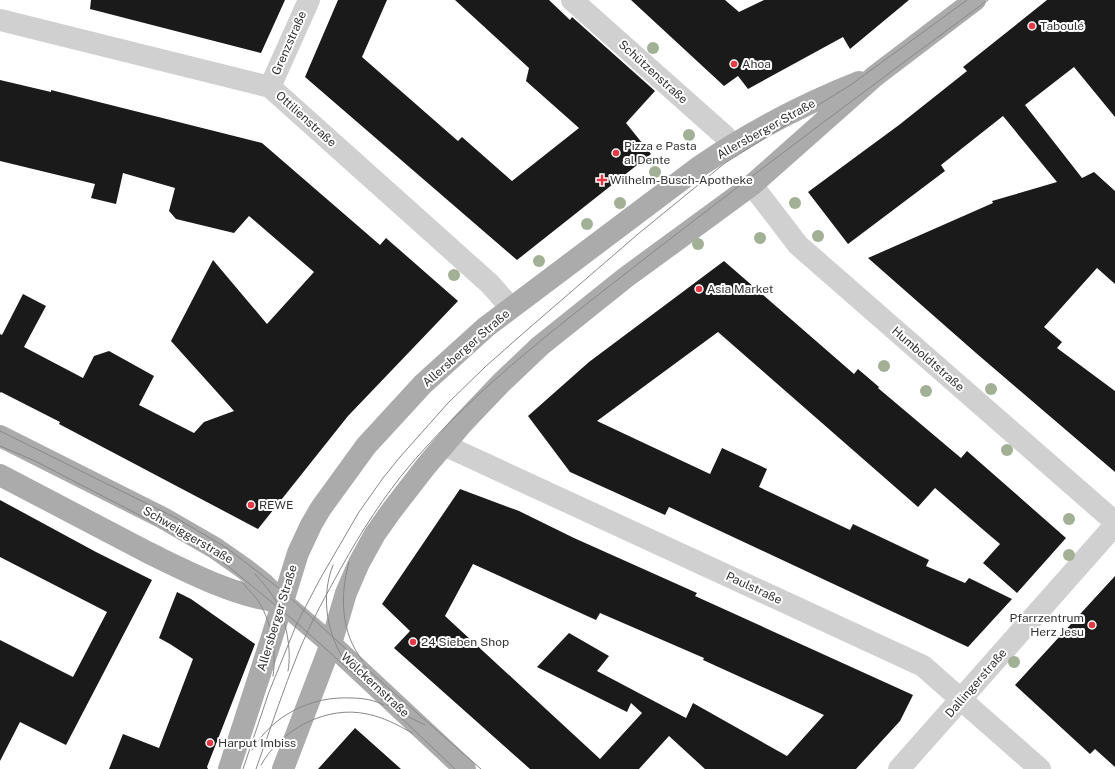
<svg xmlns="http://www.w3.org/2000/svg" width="1115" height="769" viewBox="0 0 1115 769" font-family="'Public Sans',sans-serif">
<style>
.building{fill:#1a1a1a;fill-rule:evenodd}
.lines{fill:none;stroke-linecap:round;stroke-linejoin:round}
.minor{stroke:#d0d0d0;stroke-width:22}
.major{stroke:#ababab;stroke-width:22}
.tram{stroke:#888;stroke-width:1}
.tree{fill:#a2b095}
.poi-dot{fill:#e63946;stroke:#fff;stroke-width:1.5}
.labels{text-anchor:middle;stroke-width:4;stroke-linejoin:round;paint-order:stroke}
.poi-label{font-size:12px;fill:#333;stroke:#fff;text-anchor:start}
.street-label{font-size:12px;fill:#333;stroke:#fff}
</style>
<rect width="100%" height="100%" fill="#fff"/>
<path class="building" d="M 91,0 L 285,0 L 261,53 L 90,9 Z
M 338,0 L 387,0 L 362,57 L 458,141 L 462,137 L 512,181 L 579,128 L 526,81 L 529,68 L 455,0 L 549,0 L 570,20 L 572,17 L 655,91 L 626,123 L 651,154 L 517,260 L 305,77 Z
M 631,0 L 725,0 L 739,12 L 764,0 L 909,0 L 850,49 L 843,37 L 748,89 L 738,76 L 724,86 Z
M 1047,0 L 1115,0 L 1115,117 L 1074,67 L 1025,105 L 1082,178 L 1094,172 L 1115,191 L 1115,284 L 1097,268 L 1044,327 L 1062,342 L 1057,348 L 1115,391 L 1115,472 L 976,353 L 868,258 L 993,203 L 992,201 L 1057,182 L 1003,116 L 941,165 L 945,171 L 848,244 L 808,192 L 899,125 L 967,71 L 963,67 Z
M 0,80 L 51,92 L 51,90 L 262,143 L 380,245 L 386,238 L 458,301 L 348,416 L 258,529 L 59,424 L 60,422 L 1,392 L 0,393 L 0,334 L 2,335 L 23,294 L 46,306 L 24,347 L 83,378 L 94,356 L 109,351 L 154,376 L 139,405 L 194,433 L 204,422 L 234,411 L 171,341 L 213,260 L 267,324 L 314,272 L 249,216 L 234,233 L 176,219 L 169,211 L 175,188 L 123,173 L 116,204 L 91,198 L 95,184 L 0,161 Z
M 724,261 L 854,374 L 858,369 L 879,387 L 878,388 L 961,458 L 967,451 L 1066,538 L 1017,593 L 983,563 L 1000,544 L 980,527 L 935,488 L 918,507 L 718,332 L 597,421 L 710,474 L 722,448 L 767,469 L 759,487 L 850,530 L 853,524 L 929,560 L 926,566 L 965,583 L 969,578 L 1012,599 L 968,647 L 669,507 L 665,515 L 570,472 L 528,416 L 589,362 Z
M 460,489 L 519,511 L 574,538 L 697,593 L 695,596 L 913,695 L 900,721 L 856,769 L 705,769 L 669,736 L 639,769 L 530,769 L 394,648 L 410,631 L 382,604 ZM 473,564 L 596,620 L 600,613 L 704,658 L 703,660 L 824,715 L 787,756 L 693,703 L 686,718 L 597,671 L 609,656 L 569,633 L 537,667 L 627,712 L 631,703 L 642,713 L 600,759 L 445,616 Z
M 0,500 L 96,552 L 152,580 L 66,745 L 20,722 L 0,761 L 0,640 L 73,677 L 107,612 L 0,557 Z
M 1115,576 L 1115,767 L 1095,749 L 1090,754 L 1015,685 Z
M 177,592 L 191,599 L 255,644 L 207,767 L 208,769 L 109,769 L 123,734 L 159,748 L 193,659 L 170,644 L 159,638 Z
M 355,728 L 401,769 L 318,769 Z"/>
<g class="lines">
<path class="minor" d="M 572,0 L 725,136 L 731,145
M 0,20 L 270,87 L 490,284 L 511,308
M 270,87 L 309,0
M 752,185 L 798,245 L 1115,522
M 444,445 L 923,666 L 1040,769
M 899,769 L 1115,525"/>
<path class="major" d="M 0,436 L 163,518 L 215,548 L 245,569 L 264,584 L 282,602 L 331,644 L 465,769
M 0,475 C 49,501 99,527 149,553 C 188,572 238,598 282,602
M 229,769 L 271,640 L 298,553 L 311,525 L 321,508 L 366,446 L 423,384 L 486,327 L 700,166 C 749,133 803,104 859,82
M 283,769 L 331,644 L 346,593 L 359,563 L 375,534 L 392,510 L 426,466 L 461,425 L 501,383 L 540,346 L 625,278 L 752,185 L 875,76 L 975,0"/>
<path class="tram" d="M 0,431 L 176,518 L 227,548 L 285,593 L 385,685 L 481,769
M 0,446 L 35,461 L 143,517 L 198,546 L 224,563 L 297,623 L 376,694 L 455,769
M 349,562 C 340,594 340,633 363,661
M 333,565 C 320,598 327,636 347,664
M 255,574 C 263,583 270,591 276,601 C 286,620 292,650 288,671
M 241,581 C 246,587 251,592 256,598 C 271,618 277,651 273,676
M 397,711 L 425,725
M 252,750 C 273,715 311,696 351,698 C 363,698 374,700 384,705
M 261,765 C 281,729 327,705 367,714 C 383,717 398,725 412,733
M 243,769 L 269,692 L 297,623 L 320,579 L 359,512 L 383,478 L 400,457 L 448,403 L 485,367 L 528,329 L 638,234 L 725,163 L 852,84 L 967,0
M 256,769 C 270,730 283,690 299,651 C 311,622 326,595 341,568 C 361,532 384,496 411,464 C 480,384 565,321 648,256 C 760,169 874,84 988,0"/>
</g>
<g class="tree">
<circle cx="653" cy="48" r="6"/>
<circle cx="689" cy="135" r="6"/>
<circle cx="655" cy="172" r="6"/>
<circle cx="620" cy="203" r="6"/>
<circle cx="795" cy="203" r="6"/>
<circle cx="587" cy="224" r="6"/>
<circle cx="818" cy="236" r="6"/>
<circle cx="760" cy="238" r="6"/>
<circle cx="698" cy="244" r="6"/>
<circle cx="539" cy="261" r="6"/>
<circle cx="454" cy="275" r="6"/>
<circle cx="884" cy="366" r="6"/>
<circle cx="991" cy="389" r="6"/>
<circle cx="926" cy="391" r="6"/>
<circle cx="1007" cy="450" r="6"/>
<circle cx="1069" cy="519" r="6"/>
<circle cx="1069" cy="555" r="6"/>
<circle cx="1014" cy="662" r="6"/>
</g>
<g class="poi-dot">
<circle cx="1032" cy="26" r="4"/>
<circle cx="734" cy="64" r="4"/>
<circle cx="616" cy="153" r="4"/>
<path d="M600 174h4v4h4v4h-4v4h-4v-4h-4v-4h4z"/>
<circle cx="699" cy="289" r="4"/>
<circle cx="251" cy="505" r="4"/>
<circle cx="1092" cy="625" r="4"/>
<circle cx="413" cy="642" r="4"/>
<circle cx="210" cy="743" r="4"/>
</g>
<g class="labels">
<g class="poi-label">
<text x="1040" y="30">Taboulé</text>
<text x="742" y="68">Ahoa</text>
<text x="624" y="150">Pizza e Pasta<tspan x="624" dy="14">al Dente</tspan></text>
<text x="610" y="184">Wilhelm-Busch-Apotheke</text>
<text x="707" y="293">Asia Market</text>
<text x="259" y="509">REWE</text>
<text x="1084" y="622" text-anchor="end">Pfarrzentrum<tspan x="1084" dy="14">Herz Jesu</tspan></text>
<text x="421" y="646">24 Sieben Shop</text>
<text x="218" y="747">Harput Imbiss</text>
</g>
<g class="street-label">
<text transform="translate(289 43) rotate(-66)" y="4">Grenzstraße</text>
<text transform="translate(653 72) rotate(42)" y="4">Schützenstraße</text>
<text transform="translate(306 119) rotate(42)" y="4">Ottilienstraße</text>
<text transform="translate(766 129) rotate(-29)" y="4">Allersberger Straße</text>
<text transform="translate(466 348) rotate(-41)" y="4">Allersberger Straße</text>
<text transform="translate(928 359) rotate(41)" y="4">Humboldtstraße</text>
<text transform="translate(188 535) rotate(30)" y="4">Schweiggerstraße</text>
<text transform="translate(754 588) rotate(25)" y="4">Paulstraße</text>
<text transform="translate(277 618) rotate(-73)" y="4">Allersberger Straße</text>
<text transform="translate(976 683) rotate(-49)" y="4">Dallingerstraße</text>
<text transform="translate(375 685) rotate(43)" y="4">Wölckernstraße</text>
</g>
</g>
</svg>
